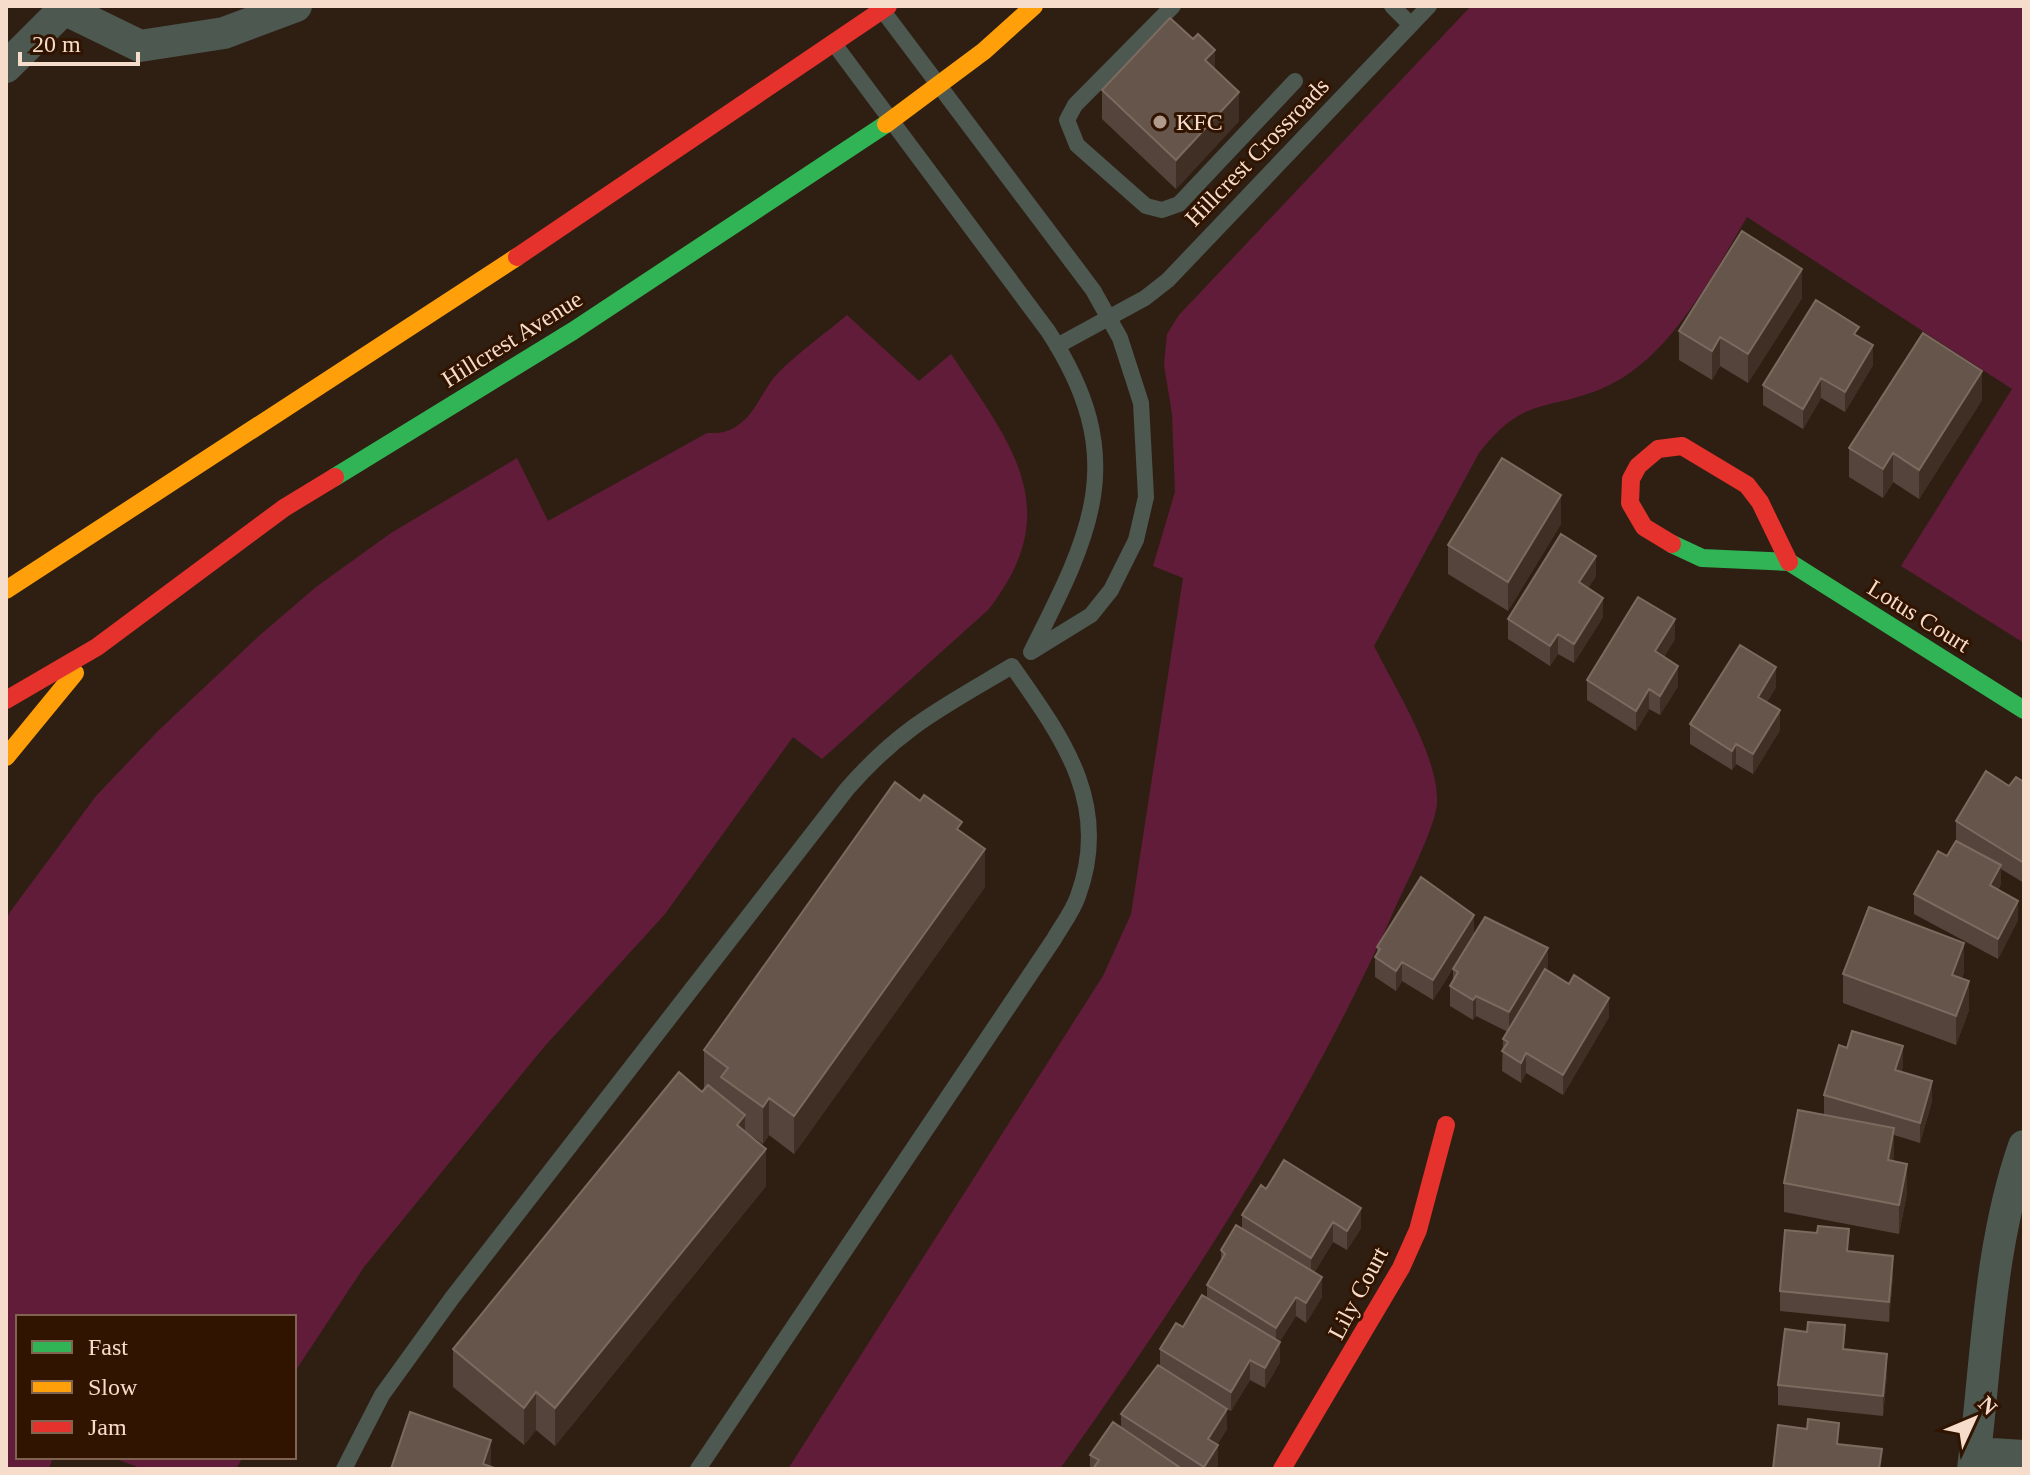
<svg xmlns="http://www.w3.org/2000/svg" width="2030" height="1475" viewBox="0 0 2030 1475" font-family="'Times New Roman',serif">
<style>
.green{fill:#611c3a}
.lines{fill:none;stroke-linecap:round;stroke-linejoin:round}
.lane{stroke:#4d5851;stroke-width:16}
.street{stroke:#4d5851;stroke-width:32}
.fast{stroke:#30b455;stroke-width:18}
.slow{stroke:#ff9f0a;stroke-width:18}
.jam{stroke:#e5322d;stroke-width:18}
.wall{fill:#55443c}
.shaded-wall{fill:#3f2f25}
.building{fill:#66554b;stroke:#7d6a5f;stroke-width:2}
.poi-dot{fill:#b09a8b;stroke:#311400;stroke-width:3}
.labels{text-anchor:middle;stroke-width:6;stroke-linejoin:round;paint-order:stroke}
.poi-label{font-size:24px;fill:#f6dccb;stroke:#311400;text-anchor:start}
.street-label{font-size:24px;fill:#f6dccb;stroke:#311400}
</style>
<rect width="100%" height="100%" fill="#2f1f13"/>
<path class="green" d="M 1471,6 L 2024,6 L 2024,643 L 1901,566 L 2012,389 L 1747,217 C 1712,276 1669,361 1601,389 C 1543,412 1524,396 1479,453 L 1374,646 C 1395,688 1439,757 1437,803 C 1436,827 1403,889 1392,915 C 1302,1116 1187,1290 1060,1469 L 788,1469 L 1103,976 L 1131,914 L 1183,578 L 1153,566 L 1175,492 L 1172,414 L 1164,365 L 1167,334 L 1179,315 Z
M 847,315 L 919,381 L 951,354 C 1010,443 1068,509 988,610 L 822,759 L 793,737 L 665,914 L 544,1047 L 364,1267 L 294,1373 L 294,1317 L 18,1317 L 18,1457 L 53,1457 L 49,1469 L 6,1469 L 6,919 L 10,912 L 96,796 L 159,730 L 260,635 L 316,587 L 391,533 L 517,458 L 548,521 L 707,433 C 719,433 727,433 737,426 C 757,413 762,389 779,372 C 800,351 825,334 847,315 Z
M 111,1457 L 243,1457 L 236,1469 L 143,1469 Z"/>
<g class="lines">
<path class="lane" d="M 1173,6 L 1075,105 L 1067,120 L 1077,145 L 1146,206 L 1162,210 L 1179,204 L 1295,81
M 1392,6 L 1411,25
M 835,45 L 1048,331 C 1130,457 1093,530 1031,652 L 1091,615 L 1111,590 L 1136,540 L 1146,497 L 1141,403 L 1120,338 L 1093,290 L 883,11
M 1057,346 L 1145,298 L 1168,280 L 1429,6
M 344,1469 L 382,1395 L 452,1298 L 847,789 C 901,727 943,707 1012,666 C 1062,737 1112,804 1078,896 C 1073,911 1062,925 1054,939 L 698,1469"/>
<path class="street" d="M 58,6 L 140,46 L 224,33 L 296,6
M 6,67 L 62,11
M 1975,1453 L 2024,1456
M 1973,1469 C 1987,1362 1988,1249 2024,1146"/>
<path class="fast" d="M 335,477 L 573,331 L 886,124
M 1672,544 L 1702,558 L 1789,562 L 2024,710"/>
<path class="slow" d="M 886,124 L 984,51 L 1034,6
M 6,590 L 517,257
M 6,757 L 75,673"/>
<path class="jam" d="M 517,257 L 888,6
M 1672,544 L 1644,527 L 1630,503 L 1631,479 L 1638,466 L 1658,449 L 1682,446 L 1747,485 L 1760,502 L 1789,562
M 6,700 L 97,647 L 284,508 L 335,477
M 1282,1469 L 1401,1268 L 1418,1230 L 1446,1125"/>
</g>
<path class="wall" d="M 1215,69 L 1239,121 L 1176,189 L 1102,119 L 1102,90 Z
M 1802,298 L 1748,383 L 1720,366 L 1712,380 L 1679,360 L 1679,331 Z
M 1859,337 L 1873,365 L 1845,412 L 1821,398 L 1803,429 L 1763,405 L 1763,385 Z
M 1982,400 L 1919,499 L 1893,482 L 1883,498 L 1849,477 L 1849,448 Z
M 1561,524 L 1508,611 L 1448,574 L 1448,545 Z
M 1596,576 L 1588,588 L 1603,617 L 1574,663 L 1558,654 L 1550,666 L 1508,639 L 1508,619 Z
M 1675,639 L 1664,657 L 1678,686 L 1660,715 L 1649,709 L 1636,731 L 1587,700 L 1587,680 Z
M 1776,687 L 1767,702 L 1780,730 L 1753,774 L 1736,764 L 1732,770 L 1690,744 L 1690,724 Z
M 2024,782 L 2024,883 L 2001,869 L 2001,884 L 1998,890 L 2018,920 L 1998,959 L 1914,914 L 1914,894 L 1947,856 L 1956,841 L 1956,821 L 2009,786 Z
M 962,832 L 985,887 L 794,1154 L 769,1135 L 763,1144 L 745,1131 L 766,1186 L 555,1446 L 536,1430 L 524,1445 L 453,1387 L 453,1349 L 705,1089 L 704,1088 L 704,1050 Z
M 1474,935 L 1548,968 L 1546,970 L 1609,1017 L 1563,1095 L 1526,1073 L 1521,1083 L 1502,1071 L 1503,1039 L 1508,1032 L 1476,1016 L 1473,1020 L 1450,1006 L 1450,986 L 1453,980 L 1453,969 L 1473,937 L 1433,1000 L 1402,981 L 1396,991 L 1375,977 L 1375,957 L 1377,955 L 1377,947 Z
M 1964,972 L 1962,978 L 1969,1010 L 1956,1045 L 1843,1003 L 1843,974 Z
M 1903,1066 L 1901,1072 L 1932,1101 L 1920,1143 L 1894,1135 L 1893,1161 L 1907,1193 L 1899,1234 L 1784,1212 L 1784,1183 L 1824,1114 L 1824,1095 Z
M 1266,1189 L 1361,1228 L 1347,1250 L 1333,1242 L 1314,1273 L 1322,1297 L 1306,1323 L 1296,1316 L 1280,1341 L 1280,1362 L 1265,1388 L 1250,1380 L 1231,1411 L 1227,1409 L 1227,1429 L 1217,1445 L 1218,1465 L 1215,1469 L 1090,1469 L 1090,1455 L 1121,1427 L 1121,1414 L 1160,1366 L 1160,1349 L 1183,1327 L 1207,1298 L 1207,1285 L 1221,1262 L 1221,1250 L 1242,1228 L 1242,1215 Z
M 1893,1275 L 1889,1322 L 1780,1311 L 1780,1291 Z
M 1845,1349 L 1887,1374 L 1883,1416 L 1778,1405 L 1778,1385 Z"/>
<path class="shaded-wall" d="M 1215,50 L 1215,79 L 1205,60 Z
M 1239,92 L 1239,121 L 1176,189 L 1176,160 Z
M 1802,269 L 1802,298 L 1748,383 L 1748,354 Z
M 1720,337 L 1720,366 L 1712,380 L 1712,351 Z
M 1873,345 L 1873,365 L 1845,412 L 1845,392 Z
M 1982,371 L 1982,400 L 1919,499 L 1919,470 Z
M 1821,378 L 1821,398 L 1803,429 L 1803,409 Z
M 1893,453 L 1893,482 L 1883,498 L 1883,469 Z
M 1561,495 L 1561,524 L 1508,611 L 1508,582 Z
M 1596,556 L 1596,576 L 1579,602 L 1579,582 Z
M 1603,598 L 1603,617 L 1574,663 L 1574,644 Z
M 1675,619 L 1675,639 L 1655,671 L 1655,651 Z
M 1558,634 L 1558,654 L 1550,666 L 1550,646 Z
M 1678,666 L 1678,686 L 1660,715 L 1660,696 Z
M 1776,667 L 1776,687 L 1758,717 L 1758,697 Z
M 1649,689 L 1649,709 L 1636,731 L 1636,711 Z
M 1780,710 L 1780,730 L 1753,774 L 1753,754 Z
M 1736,744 L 1736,764 L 1732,770 L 1732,751 Z
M 985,849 L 985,887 L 794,1154 L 794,1116 Z
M 2001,865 L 2001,884 L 1990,905 L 1990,885 Z
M 2018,901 L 2018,920 L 1998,959 L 1998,939 Z
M 1474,915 L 1474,935 L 1433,1000 L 1433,980 Z
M 1964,943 L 1964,972 L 1952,1004 L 1952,975 Z
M 1548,948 L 1548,968 L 1509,1032 L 1509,1012 Z
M 1402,962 L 1402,981 L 1396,991 L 1396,971 Z
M 1969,981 L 1969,1010 L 1956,1045 L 1956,1016 Z
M 1476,996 L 1476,1016 L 1473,1020 L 1473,1000 Z
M 1609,998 L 1609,1017 L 1563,1095 L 1563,1075 Z
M 1903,1046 L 1903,1066 L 1895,1090 L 1895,1070 Z
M 1526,1053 L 1526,1073 L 1521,1083 L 1521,1063 Z
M 1932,1081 L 1932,1101 L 1920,1143 L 1920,1123 Z
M 769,1098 L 769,1135 L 763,1144 L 763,1107 Z
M 745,1115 L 745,1153 L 737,1125 Z
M 1894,1128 L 1894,1157 L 1888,1189 L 1888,1160 Z
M 766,1149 L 766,1186 L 555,1446 L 555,1408 Z
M 1907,1164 L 1907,1193 L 1899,1234 L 1899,1205 Z
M 1361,1208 L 1361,1228 L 1347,1250 L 1347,1231 Z
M 1333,1222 L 1333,1242 L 1311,1278 L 1311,1258 Z
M 1893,1256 L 1893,1275 L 1889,1322 L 1889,1302 Z
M 1322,1277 L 1322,1297 L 1306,1323 L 1306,1303 Z
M 1296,1297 L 1296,1316 L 1276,1348 L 1276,1328 Z
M 1280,1342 L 1280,1362 L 1265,1388 L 1265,1368 Z
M 1887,1354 L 1887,1374 L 1883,1416 L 1883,1396 Z
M 1250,1360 L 1250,1380 L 1231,1411 L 1231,1392 Z
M 536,1392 L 536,1430 L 524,1445 L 524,1408 Z
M 1227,1409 L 1227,1429 L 1208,1459 L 1208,1439 Z
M 491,1440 L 491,1469 L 483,1464 Z
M 1218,1445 L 1218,1465 L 1215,1469 L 1204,1469 L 1204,1467 Z"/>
<path class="building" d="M 1170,18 L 1193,39 L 1198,34 L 1215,50 L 1205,60 L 1239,92 L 1176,160 L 1102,90 Z
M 1742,231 L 1802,269 L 1748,354 L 1720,337 L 1712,351 L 1679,331 Z
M 1816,300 L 1859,327 L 1854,334 L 1873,345 L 1845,392 L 1821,378 L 1803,409 L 1763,385 Z
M 1923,333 L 1982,371 L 1919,470 L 1893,453 L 1883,469 L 1849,448 Z
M 1502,458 L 1561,495 L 1508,582 L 1448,545 Z
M 1561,534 L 1596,556 L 1579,582 L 1603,598 L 1574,644 L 1558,634 L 1550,646 L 1508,619 Z
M 1638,597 L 1675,619 L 1655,651 L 1678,666 L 1660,696 L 1649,689 L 1636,711 L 1587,680 Z
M 1740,645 L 1776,667 L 1758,697 L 1780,710 L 1753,754 L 1736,744 L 1732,751 L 1690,724 Z
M 1986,771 L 2009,786 L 2016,777 L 2024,782 L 2024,863 L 1956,821 Z
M 895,782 L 920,801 L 924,795 L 962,822 L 957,829 L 985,849 L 794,1116 L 769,1098 L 763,1107 L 721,1077 L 728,1068 L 704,1050 Z
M 1956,841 L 2001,865 L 1990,885 L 2018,901 L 1998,939 L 1914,894 L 1938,851 L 1947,856 Z
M 1421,877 L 1474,915 L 1433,980 L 1402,962 L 1396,971 L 1375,957 L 1380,949 L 1377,947 Z
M 1869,907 L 1964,943 L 1952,975 L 1969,981 L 1956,1016 L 1843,974 Z
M 1485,917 L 1548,948 L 1509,1012 L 1476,996 L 1473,1000 L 1450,986 L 1458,972 L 1453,969 Z
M 1545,969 L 1569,984 L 1574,975 L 1609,998 L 1563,1075 L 1526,1053 L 1521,1063 L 1502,1051 L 1508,1042 L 1503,1039 Z
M 1852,1031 L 1903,1046 L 1895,1070 L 1932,1081 L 1920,1123 L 1824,1095 L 1839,1045 L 1847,1048 Z
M 679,1072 L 702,1092 L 708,1085 L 745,1115 L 737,1125 L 766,1149 L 555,1408 L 536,1392 L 524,1408 L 453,1349 Z
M 1798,1110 L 1894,1128 L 1888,1160 L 1907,1164 L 1899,1205 L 1784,1183 Z
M 1284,1160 L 1361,1208 L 1347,1231 L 1333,1222 L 1311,1258 L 1242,1215 L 1261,1185 L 1266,1189 Z
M 1236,1225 L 1322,1277 L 1306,1303 L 1296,1297 L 1276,1328 L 1207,1285 L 1225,1254 L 1221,1250 Z
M 1818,1226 L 1849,1229 L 1847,1251 L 1893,1256 L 1889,1302 L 1780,1291 L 1785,1230 L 1817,1233 Z
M 1202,1295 L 1280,1342 L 1265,1368 L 1250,1360 L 1231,1392 L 1160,1349 L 1176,1323 L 1183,1327 Z
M 1808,1322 L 1845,1325 L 1843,1349 L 1887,1354 L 1883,1396 L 1778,1385 L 1785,1329 L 1807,1332 Z
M 1158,1365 L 1227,1409 L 1208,1439 L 1218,1445 L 1204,1467 L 1121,1414 Z
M 410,1412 L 491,1440 L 483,1464 L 497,1469 L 391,1469 Z
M 1808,1419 L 1839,1423 L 1837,1444 L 1882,1449 L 1879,1469 L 1773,1469 L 1778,1425 L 1807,1429 Z
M 1113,1422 L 1182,1469 L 1093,1469 L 1099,1460 L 1090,1455 Z"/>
<circle class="poi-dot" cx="1160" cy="122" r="8"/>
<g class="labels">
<g class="poi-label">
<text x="1176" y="130">KFC</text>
</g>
<g class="street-label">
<text transform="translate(1257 152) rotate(-46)" y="8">Hillcrest Crossroads</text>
<text transform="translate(512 339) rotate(-32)" y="8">Hillcrest Avenue</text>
<text transform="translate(1919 616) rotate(32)" y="8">Lotus Court</text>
<text transform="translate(1358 1293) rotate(-62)" y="8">Lily Court</text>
</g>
</g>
<rect width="2030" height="1475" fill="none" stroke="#f6dccb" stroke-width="16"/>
<rect x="16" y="1315" width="280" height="144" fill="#311400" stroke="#806451" stroke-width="2"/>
<rect x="32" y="1341" width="40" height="12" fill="#30b455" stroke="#806451" stroke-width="2"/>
<text x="88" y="1355" font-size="24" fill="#f6dccb">Fast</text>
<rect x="32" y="1381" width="40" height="12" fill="#ff9f0a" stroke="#806451" stroke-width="2"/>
<text x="88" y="1395" font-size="24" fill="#f6dccb">Slow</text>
<rect x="32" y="1421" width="40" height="12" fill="#e5322d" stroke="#806451" stroke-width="2"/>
<text x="88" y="1435" font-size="24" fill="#f6dccb">Jam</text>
<g transform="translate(1974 1419) rotate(46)" stroke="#311400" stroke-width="6" paint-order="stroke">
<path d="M0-6L14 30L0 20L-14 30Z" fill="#f6dccb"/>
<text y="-12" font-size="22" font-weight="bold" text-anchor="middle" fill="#f6dccb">N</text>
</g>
<path d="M20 52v12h118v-12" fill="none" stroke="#f6dccb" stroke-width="4"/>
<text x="32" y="52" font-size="24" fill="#f6dccb" stroke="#311400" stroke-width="6" paint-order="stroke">20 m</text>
</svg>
